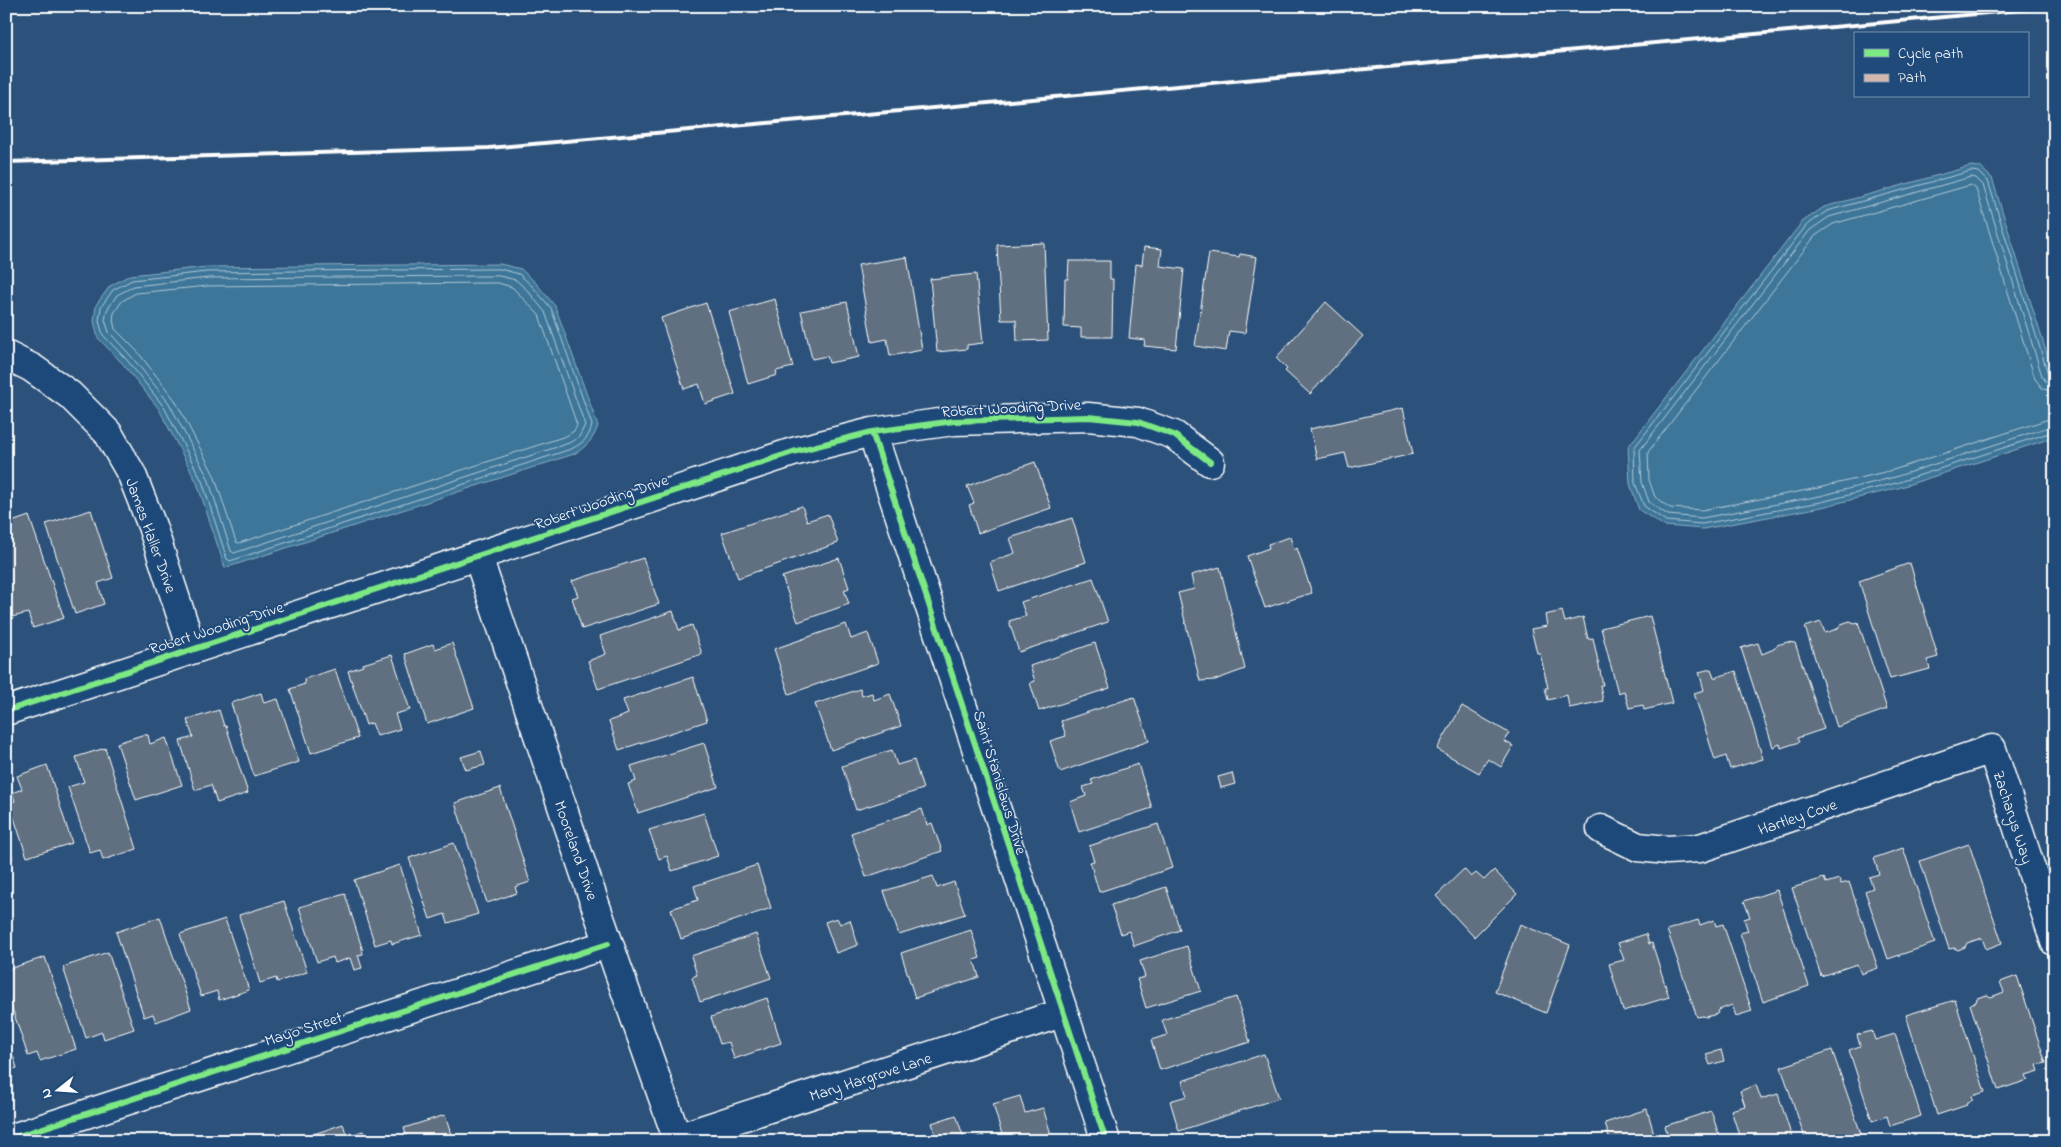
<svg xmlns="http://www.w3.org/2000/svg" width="2061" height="1147" viewBox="0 0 2061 1147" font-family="'Indie Flower',sans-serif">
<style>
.water{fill:#3e7699;stroke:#8badc2}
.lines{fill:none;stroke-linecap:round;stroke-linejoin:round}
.shore{stroke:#b2c8d6;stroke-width:1}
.building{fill:#617081;stroke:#fff}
.minor-casing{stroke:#fff;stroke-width:31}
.minor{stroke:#1f4a7a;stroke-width:28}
.rail{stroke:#fff;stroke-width:4}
.quiet{stroke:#d1b7ad;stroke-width:5;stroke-dasharray:10 5;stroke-linecap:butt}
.cycleway-casing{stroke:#1f4a7a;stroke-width:9}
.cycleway{stroke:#7ce984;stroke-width:6}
.labels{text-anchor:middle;stroke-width:4;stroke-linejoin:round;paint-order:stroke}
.street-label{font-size:16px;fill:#fff;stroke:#1f4a7a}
</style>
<rect width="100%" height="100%" fill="#2c527b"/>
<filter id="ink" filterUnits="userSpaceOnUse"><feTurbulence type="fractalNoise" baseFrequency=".02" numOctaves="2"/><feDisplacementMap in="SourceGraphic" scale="10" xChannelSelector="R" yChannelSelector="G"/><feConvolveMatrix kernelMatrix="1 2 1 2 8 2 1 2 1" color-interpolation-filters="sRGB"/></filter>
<g filter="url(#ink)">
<path class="water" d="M 1971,166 L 1980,167 L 1992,178 L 2055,380 L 2055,435 L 2049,439 L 1898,488 L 1822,507 L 1703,529 L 1664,526 L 1639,510 L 1630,484 L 1628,447 L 1802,222 L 1824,207 Z
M 500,264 L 521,269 L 536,283 L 555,306 L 598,426 C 593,440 587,446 574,454 L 225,568 L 197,483 L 159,409 L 123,364 L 98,338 L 94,321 L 96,305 L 110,286 L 130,275 L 207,267 Z"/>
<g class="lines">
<path class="shore" d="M 500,269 L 519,274 L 532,286 L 551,308 L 592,425 C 589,438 583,443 571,449 L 230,561 L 227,559 L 202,481 L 164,407 L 127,360 L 103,335 L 99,321 L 101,307 L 113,290 L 132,280 L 207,272 Z
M 499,276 L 516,280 L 528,291 L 545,312 L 585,425 L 579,437 L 569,443 L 234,553 L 231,551 L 208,478 L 169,403 L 131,356 L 109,332 L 105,320 L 107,310 L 117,295 L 134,286 L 208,278 Z
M 498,283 L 512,287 L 539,315 L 577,425 L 574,431 L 566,436 L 239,543 L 236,542 L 214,475 L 175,400 L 137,351 L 115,329 L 113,320 L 114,313 L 122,301 L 136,293 L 208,286 Z
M 2055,378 L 2050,378 L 2048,374 L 1988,181 L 1979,172 L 1971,171 L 1827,211 L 1806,226 L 1634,448 L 1635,483 L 1644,506 L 1666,521 L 1702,524 L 1821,502 L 1896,483 L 2055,431
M 2055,385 L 2047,383 L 2042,376 L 1983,185 L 1976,178 L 1971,177 L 1829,217 L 1810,230 L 1640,450 L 1642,482 L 1649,502 L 1668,515 L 1702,518 L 1820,496 L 1895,477 L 2055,425
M 2055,392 L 2043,389 L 2035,379 L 1976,189 L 1971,185 L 1833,224 L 1815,236 L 1648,452 L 1649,480 L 1655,497 L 1670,508 L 1702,510 L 1818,488 L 1893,470 L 2055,417"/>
</g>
<path class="building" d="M 1044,243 L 1048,340 L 1017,341 L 1016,320 L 1001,320 L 997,245 Z
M 1144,247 L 1162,249 L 1160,266 L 1184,269 L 1176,349 L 1144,346 L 1145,340 L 1129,338 L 1136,264 L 1142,265 Z
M 1209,253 L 1239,257 L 1240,254 L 1257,257 L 1245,333 L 1229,331 L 1226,351 L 1195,346 Z
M 907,257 L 922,350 L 890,356 L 887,339 L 872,342 L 858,265 Z
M 1069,261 L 1110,261 L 1110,279 L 1113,279 L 1112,337 L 1081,337 L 1081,328 L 1064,327 L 1065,279 L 1068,279 Z
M 976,274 L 983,343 L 967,345 L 967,349 L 937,352 L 930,279 Z
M 775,299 L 793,367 L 776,371 L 777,375 L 748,384 L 729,312 Z
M 847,302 L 859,357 L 829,363 L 827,356 L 812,359 L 801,311 Z
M 1326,302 L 1363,336 L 1310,394 L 1285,371 L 1287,369 L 1276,358 Z
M 706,303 L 735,394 L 705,404 L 699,384 L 684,389 L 661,318 Z
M 1403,408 L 1413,454 L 1349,468 L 1345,453 L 1317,459 L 1310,429 Z
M 1035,462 L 1051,508 L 978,533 L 969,505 L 974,503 L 967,486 Z
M 802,506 L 807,521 L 828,514 L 838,543 L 738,578 L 722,533 Z
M 91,510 L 113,578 L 98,583 L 104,604 L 75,614 L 46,524 Z
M 29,516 L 64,618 L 33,628 L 28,613 L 12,617 L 6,600 L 6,524 Z
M 1072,518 L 1086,562 L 999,591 L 990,562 L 1015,553 L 1010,538 Z
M 1290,537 L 1294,550 L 1297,548 L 1312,593 L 1265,608 L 1247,556 L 1269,548 L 1268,544 Z
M 643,558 L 659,604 L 582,629 L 572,598 L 578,596 L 572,581 Z
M 839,558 L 849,588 L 844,590 L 849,604 L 798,622 L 782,577 Z
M 1910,563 L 1938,657 L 1927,660 L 1930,669 L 1890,679 L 1859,581 Z
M 1220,567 L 1245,669 L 1215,680 L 1200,681 L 1178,593 L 1194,589 L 1191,575 Z
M 1093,578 L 1108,622 L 1019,652 L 1009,621 L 1026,616 L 1021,602 Z
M 673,611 L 679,630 L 692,625 L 702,654 L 598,689 L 588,661 L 606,654 L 600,636 Z
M 1562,611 L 1565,622 L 1583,617 L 1588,639 L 1593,638 L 1603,685 L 1600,685 L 1603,701 L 1569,708 L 1567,695 L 1548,700 L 1545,688 L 1548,688 L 1540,653 L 1537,653 L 1531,629 L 1547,626 L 1545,615 Z
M 1650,616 L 1672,703 L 1644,710 L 1643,705 L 1629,708 L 1624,691 L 1618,693 L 1601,628 Z
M 1850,621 L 1855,623 L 1858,622 L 1887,709 L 1837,727 L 1805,627 L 1821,622 L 1825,633 L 1837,629 L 1841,624 Z
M 846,624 L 851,639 L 868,633 L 878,663 L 789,694 L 774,649 Z
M 1787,642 L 1795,643 L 1824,729 L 1797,738 L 1799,742 L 1781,748 L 1780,744 L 1773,747 L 1741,648 L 1758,643 L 1762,654 L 1774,649 L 1777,645 Z
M 452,643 L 474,708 L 427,724 L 405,654 L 433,644 L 435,649 Z
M 1095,643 L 1110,688 L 1039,711 L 1030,683 L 1035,681 L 1030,666 Z
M 392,655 L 410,710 L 395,714 L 400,729 L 377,736 L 372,723 L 366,725 L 348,671 L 363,666 L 363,664 Z
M 335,669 L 358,738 L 311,753 L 290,689 L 305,684 L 304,679 Z
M 1711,669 L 1714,678 L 1736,671 L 1763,759 L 1730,769 L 1726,756 L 1715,760 L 1694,693 L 1704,690 L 1699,672 Z
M 693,677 L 707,721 L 619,750 L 609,721 L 628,714 L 623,700 Z
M 860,689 L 862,696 L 872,693 L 874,700 L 890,694 L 901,726 L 831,750 L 815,704 Z
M 261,693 L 264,703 L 278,699 L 299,762 L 254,776 L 231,703 Z
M 1134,697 L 1149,741 L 1060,772 L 1050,741 L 1066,736 L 1061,721 Z
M 1462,706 L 1509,733 L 1504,741 L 1513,746 L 1501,767 L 1488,759 L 1479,773 L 1437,749 Z
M 219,710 L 224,726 L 226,726 L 248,793 L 217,803 L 211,785 L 195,790 L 180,741 L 193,737 L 187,720 Z
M 145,734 L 145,735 L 148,735 L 150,744 L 166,738 L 182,785 L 136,800 L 117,743 Z
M 704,743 L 718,787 L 638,813 L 628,784 L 636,781 L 631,766 Z
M 105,748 L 137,849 L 103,860 L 100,850 L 90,853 L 68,787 L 84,782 L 76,757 Z
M 892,750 L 897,765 L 914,760 L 923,789 L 856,810 L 842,766 Z
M 481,751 L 485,765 L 466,770 L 461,757 Z
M 1138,764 L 1152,808 L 1079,832 L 1070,802 L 1086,796 L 1083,787 L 1093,784 L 1091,780 Z
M 47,765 L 72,843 L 27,857 L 9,803 L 15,801 L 12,793 L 22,789 L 17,776 Z
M 1232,773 L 1235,784 L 1221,788 L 1218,777 Z
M 500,788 L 530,882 L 515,887 L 517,893 L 487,903 L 455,803 Z
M 922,809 L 927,825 L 932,823 L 942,851 L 866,877 L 851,833 Z
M 704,813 L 718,856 L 672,871 L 667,856 L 659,859 L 649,830 Z
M 1158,824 L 1172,868 L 1099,892 L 1090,862 L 1094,861 L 1089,846 Z
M 6,836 L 13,858 L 6,860 Z
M 454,843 L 478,914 L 448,923 L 445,914 L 430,919 L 409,858 Z
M 1969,844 L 2002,943 L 1986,949 L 1982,938 L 1967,943 L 1965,947 L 1958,950 L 1954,948 L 1949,949 L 1920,861 Z
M 1903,848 L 1935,943 L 1888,959 L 1865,891 L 1873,888 L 1869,877 L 1879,874 L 1874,858 Z
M 400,865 L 422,935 L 392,944 L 391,940 L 375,945 L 354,880 Z
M 757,865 L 771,908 L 681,939 L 671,909 L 698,900 L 694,886 Z
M 1464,869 L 1471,877 L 1476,873 L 1484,880 L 1494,870 L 1517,894 L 1474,937 L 1436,896 Z
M 933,876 L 937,888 L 954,882 L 965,914 L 899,935 L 884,891 Z
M 1824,878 L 1826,883 L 1839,879 L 1841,884 L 1849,882 L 1878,968 L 1861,974 L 1857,964 L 1821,976 L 1792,888 Z
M 1166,887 L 1180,930 L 1134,946 L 1129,931 L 1121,934 L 1111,905 Z
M 1777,890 L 1809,986 L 1763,1002 L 1740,933 L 1748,931 L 1744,919 L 1750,917 L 1744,901 Z
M 345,894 L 362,948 L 363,954 L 358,955 L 362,968 L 354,970 L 350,958 L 335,963 L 333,957 L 317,962 L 299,907 Z
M 284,901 L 307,972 L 277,982 L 276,978 L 260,983 L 239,915 Z
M 160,917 L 191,1009 L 156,1022 L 153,1014 L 144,1017 L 116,932 Z
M 837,918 L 840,924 L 850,920 L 858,945 L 836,953 L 825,922 Z
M 225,919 L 249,990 L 219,1000 L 217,991 L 201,996 L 180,934 Z
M 1698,920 L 1700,925 L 1714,920 L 1716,926 L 1723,924 L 1752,1011 L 1736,1016 L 1732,1005 L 1719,1010 L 1717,1014 L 1706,1017 L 1703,1016 L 1697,1017 L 1667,930 Z
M 1520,924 L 1570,945 L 1546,1013 L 1495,992 Z
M 971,930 L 980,958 L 974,960 L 979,977 L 915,998 L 901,953 Z
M 756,934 L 771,978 L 700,1002 L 692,977 L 697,975 L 691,956 Z
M 1646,934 L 1649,944 L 1652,943 L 1669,997 L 1623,1011 L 1609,964 L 1624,960 L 1618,943 Z
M 1187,946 L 1201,991 L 1146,1008 L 1137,979 L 1145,977 L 1140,961 Z
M 108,952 L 134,1029 L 104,1039 L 102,1032 L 86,1038 L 63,967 Z
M 45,957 L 76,1049 L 40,1061 L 37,1053 L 28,1056 L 6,990 L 6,970 Z
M 2017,976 L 2046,1063 L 2037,1065 L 2039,1071 L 2026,1075 L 2028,1080 L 1998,1090 L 1970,1004 L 1976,1002 L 1977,998 L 1987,995 L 1991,997 L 2004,992 L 2000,982 Z
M 1236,997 L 1250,1042 L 1160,1070 L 1151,1040 L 1167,1035 L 1162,1020 Z
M 767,998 L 781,1043 L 734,1059 L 729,1042 L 720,1044 L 711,1017 Z
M 1955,1000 L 1985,1092 L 1972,1096 L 1973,1100 L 1966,1103 L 1967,1105 L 1937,1115 L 1906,1015 Z
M 1872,1031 L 1875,1040 L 1895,1034 L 1921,1116 L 1890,1126 L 1887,1116 L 1872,1121 L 1849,1050 L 1860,1046 L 1857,1035 Z
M 6,1034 L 17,1068 L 6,1071 Z
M 1721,1050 L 1724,1061 L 1710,1065 L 1706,1054 Z
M 1832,1050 L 1862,1137 L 1852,1141 L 1806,1141 L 1781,1067 Z
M 1264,1054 L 1279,1098 L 1179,1131 L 1170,1101 L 1187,1096 L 1182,1081 Z
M 1756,1085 L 1761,1099 L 1778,1094 L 1793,1141 L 1741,1141 L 1731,1110 L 1745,1106 L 1740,1091 Z
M 1020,1096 L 1025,1113 L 1043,1108 L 1053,1141 L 1004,1141 L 993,1104 Z
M 1647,1109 L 1656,1141 L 1610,1141 L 1605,1123 Z
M 1711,1111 L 1721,1141 L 1670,1141 L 1665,1126 Z
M 445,1115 L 453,1141 L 408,1141 L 404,1128 Z
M 956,1115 L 965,1141 L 938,1141 L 932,1123 Z
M 343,1124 L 347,1136 L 363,1131 L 367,1141 L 316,1141 L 314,1134 Z
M 901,1133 L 903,1141 L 879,1141 Z
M 983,1135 L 985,1141 L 967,1141 Z"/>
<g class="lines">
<defs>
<path id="minor" d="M 6,355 L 32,368 L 70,395 L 108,433 L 132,475 L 152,526 L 192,649
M 872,432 C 950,668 1026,905 1106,1141
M 478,557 L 594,901 L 678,1141
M 6,711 L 793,452 L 872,432 L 954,421 L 1088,417 L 1138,422 L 1174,435 L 1210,462
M 1601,829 L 1638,847 L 1667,850 L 1700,848 L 1992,749 L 2055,942
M 677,1138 L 1062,1013
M 6,1140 L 608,944"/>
</defs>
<use href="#minor" class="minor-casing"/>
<use href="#minor" class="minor"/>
<path class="rail" d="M 6,162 L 489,148 L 2055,7"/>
<path class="quiet" d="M 241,6 L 252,6"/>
<defs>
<path id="cycleway" d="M 872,432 C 950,668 1026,905 1106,1141
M 6,711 L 793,452 L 872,432 L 954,421 L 1088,417 L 1138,422 L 1174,435 L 1210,462
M 6,1140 L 608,944"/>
</defs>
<use href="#cycleway" class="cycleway-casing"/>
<use href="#cycleway" class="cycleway"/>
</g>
</g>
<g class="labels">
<g class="street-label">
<text transform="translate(1011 407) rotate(-3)" y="6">Robert Wooding Drive</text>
<text transform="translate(601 501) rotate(-19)" y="6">Robert Wooding Drive</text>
<text transform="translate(152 535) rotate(70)" y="6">James Haller Drive</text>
<text transform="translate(216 627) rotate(-18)" y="6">Robert Wooding Drive</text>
<text transform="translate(1001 782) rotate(73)" y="6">Saint Stanislaws Drive</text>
<text transform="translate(1797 816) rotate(-19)" y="6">Hartley Cove</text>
<text transform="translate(2014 817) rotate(72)" y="6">Zacharys Way</text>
<text transform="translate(577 850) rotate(71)" y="6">Mooreland Drive</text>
<text transform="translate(303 1028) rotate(-18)" y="6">Mayo Street</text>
<text transform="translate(870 1076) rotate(-18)" y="6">Mary Hargrove Lane</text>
</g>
</g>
<rect width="2061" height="1147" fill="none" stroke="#1f4a7a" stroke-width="25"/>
<rect x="12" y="12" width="2036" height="1122" fill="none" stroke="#fff" stroke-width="2" filter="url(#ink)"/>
<rect x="1854" y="32" width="175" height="65" fill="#1f4a7a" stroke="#7992af"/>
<rect x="1864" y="49" width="25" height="8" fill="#7ce984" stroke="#7992af"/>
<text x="1898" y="58" font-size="15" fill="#ffffff">Cycle path</text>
<rect x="1864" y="74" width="25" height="8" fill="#d1b7ad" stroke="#7992af"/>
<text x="1898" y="82" font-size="15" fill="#ffffff">Path</text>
<g transform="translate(58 1090) rotate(253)" stroke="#1f4a7a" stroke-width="4" paint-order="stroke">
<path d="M0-4L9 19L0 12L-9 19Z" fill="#ffffff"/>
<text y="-8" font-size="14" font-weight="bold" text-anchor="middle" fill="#ffffff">N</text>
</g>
</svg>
